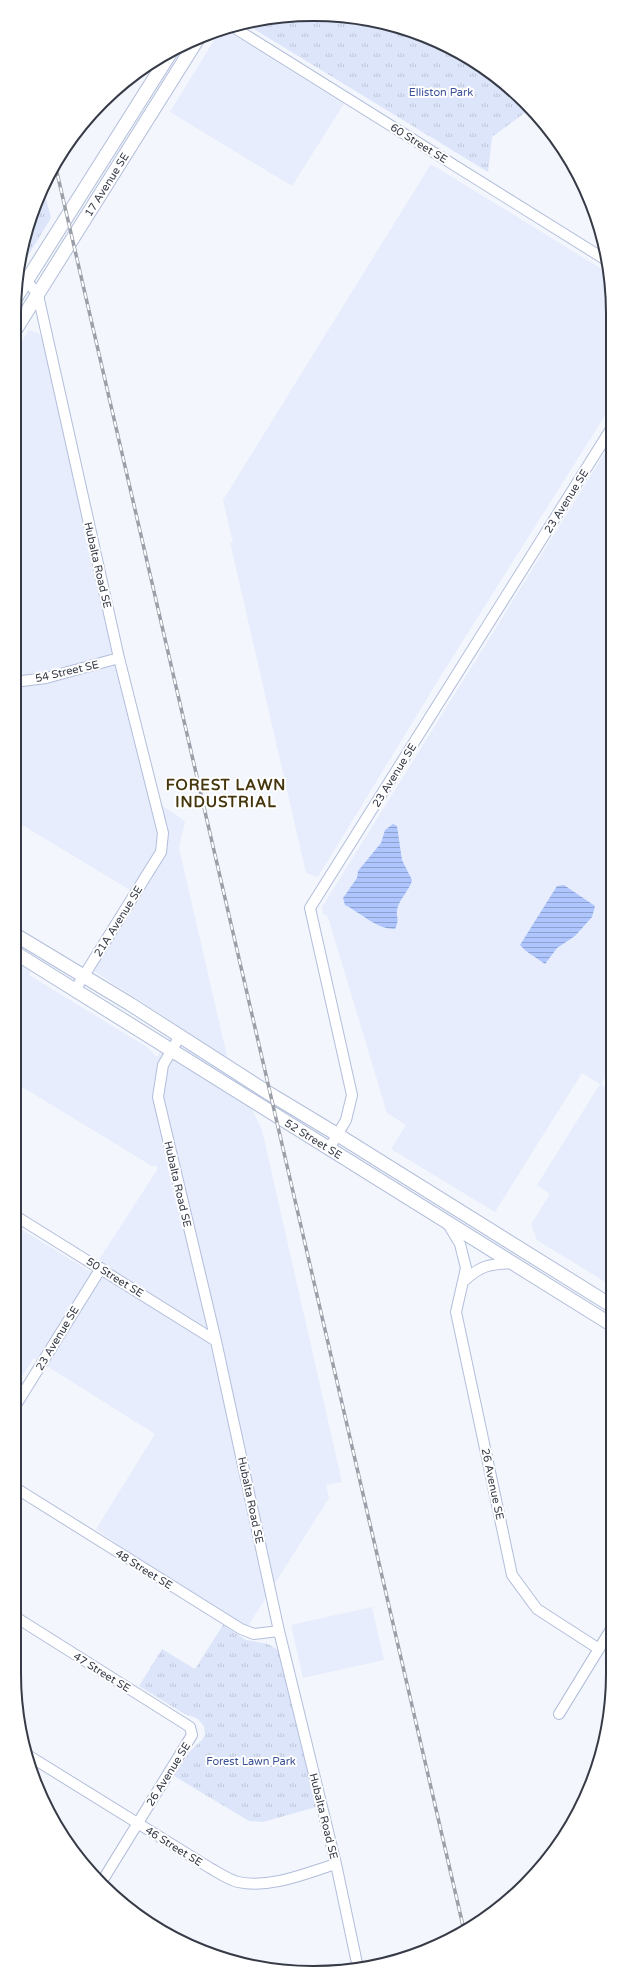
<svg xmlns="http://www.w3.org/2000/svg" width="627" height="1987" viewBox="0 0 627 1987" font-family="'Varela Round',sans-serif">
<style>
.built{fill:#e7edfc}
.park{fill:url(#park-tufts)}
.water{fill:url(#water-rules)}
.lines{fill:none;stroke-linecap:round;stroke-linejoin:round}
.minor-casing{stroke:#b2bedb;stroke-width:12}
.major-casing{stroke:#b2bedb;stroke-width:15}
.minor{stroke:#fff;stroke-width:10}
.major{stroke:#fff;stroke-width:13}
.rail-casing{stroke:#9b9fa8;stroke-width:3.5}
.rail{stroke:#fff;stroke-width:2;stroke-dasharray:6;stroke-linecap:butt}
.labels{text-anchor:middle;stroke-width:4;stroke-linejoin:round;paint-order:stroke}
.park-label{font-size:11px;fill:#3b5196;stroke:#fff}
.street-label{font-size:11px;fill:#363b47;stroke:#fff}
.district-label{font-size:15px;font-weight:bold;letter-spacing:1px;fill:#45360d;stroke:#fff}
.rim{fill:none;stroke:#363b47;stroke-width:2}
</style>
<defs>
<pattern id="park-tufts" width="24" height="20" patternUnits="userSpaceOnUse"><rect width="24" height="20" fill="#dde5fb"/><path d="M3 7l-1-3M5 7V3M7 7l1-3M15 17l-1-3M17 17v-4M19 17l1-3" fill="none" stroke="#bec5d8"/></pattern>
<pattern id="water-rules" width="6" height="5" patternUnits="userSpaceOnUse"><rect width="6" height="5" fill="#aec5fe"/><path d="M0 2.5h6" fill="none" stroke="#8ea1cf"/></pattern>
</defs>
<rect width="100%" height="100%" fill="#f3f6fc"/>
<path class="built" d="M 227,31 L 344,104 L 292,186 L 170,112 L 216,37 Z
M 431,164 L 610,274 L 611,406 L 442,674 L 318,877 L 306,873 L 230,542 L 233,543 L 223,500 Z
M 29,330 L 39,334 L 50,352 L 155,801 L 185,821 L 179,848 L 227,1056 L 262,1130 L 342,1482 L 326,1485 L 329,1498 L 248,1626 L 223,1618 L 96,1529 L 155,1434 L 34,1358 L 14,1389 L 14,1225 L 91,1272 L 157,1170 L 157,1166 L 152,1166 L 14,1082 L 14,959 L 31,970 L 29,975 L 147,1047 L 157,1057 L 177,1025 L 91,969 L 135,893 L 14,820 L 14,353 Z
M 611,443 L 612,1066 L 601,1084 L 612,1091 L 612,1286 L 537,1240 L 531,1224 L 550,1194 L 537,1185 L 600,1084 L 582,1073 L 495,1212 L 391,1149 L 406,1125 L 387,1113 L 328,917 L 323,914 L 322,907 Z
M 372,1607 L 384,1660 L 303,1678 L 291,1625 Z"/>
<path class="park" d="M 314,14 L 372,20 L 463,54 L 530,109 L 492,137 L 488,172 L 244,23 L 255,20 Z
M 43,186 L 51,218 L 23,264 L 22,263 L 19,268 C 21,241 31,210 43,186 Z
M 223,1625 L 246,1640 L 268,1644 L 278,1650 L 316,1807 L 263,1822 L 249,1821 L 174,1776 L 191,1750 L 202,1740 L 205,1735 L 204,1726 L 198,1719 L 183,1713 L 139,1686 L 162,1649 L 195,1669 Z"/>
<path class="water" d="M 393,824 L 397,826 L 402,860 L 412,880 C 410,890 399,899 397,910 C 396,919 400,918 395,929 C 376,929 361,913 345,905 L 343,898 L 357,878 L 358,871 L 381,843 L 385,830 Z
M 564,885 L 595,906 L 592,917 L 575,936 L 557,948 L 545,964 L 526,951 L 520,945 L 557,886 Z"/>
<g class="lines">
<defs>
<path id="minor" d="M 233,27 L 606,260
M 27,281 L 38,295 L 119,658 L 163,833 L 161,852 L 75,990
M 14,682 L 46,678 L 119,658
M 180,1036 L 163,1065 L 158,1097 L 216,1341 L 279,1631 L 336,1864 L 358,1968
M 329,1149 L 346,1120 L 352,1095 L 310,908 L 611,429
M 14,1215 L 216,1341
M 448,1224 L 460,1244 L 466,1268 L 456,1312 L 512,1575 L 537,1609 L 599,1649
M 464,1281 C 481,1265 490,1264 513,1263
M 14,1408 L 101,1268
M 14,1487 L 241,1629 L 254,1634 L 279,1631
M 14,1616 L 190,1727 L 192,1735 L 101,1883
M 559,1714 L 613,1626
M 26,1754 L 210,1868 C 219,1873 229,1880 238,1882 C 271,1889 306,1873 336,1864"/>
<g id="major">
<path d="M 15,299 L 171,52"/>
<path id="s1" d="M 14,332 L 199,37"/>
<path d="M 14,934 L 130,1004 L 270,1094 L 338,1135 L 612,1306"/>
<path id="s2" d="M 14,952 L 612,1325"/>
</g>
</defs>
<use href="#minor" class="minor-casing"/>
<use href="#major" class="major-casing"/>
<use href="#minor" class="minor"/>
<use href="#major" class="major"/>
<defs>
<path id="rail" d="M 55,164 L 464,1930"/>
</defs>
<use href="#rail" class="rail-casing"/>
<use href="#rail" class="rail"/>
</g>
<g class="labels">
<g class="park-label">
<text x="441" y="96">Elliston Park</text>
<text x="251" y="1765">Forest Lawn Park</text>
</g>
<g class="street-label">
<text transform="translate(419 143) rotate(32)" y="4">60 Street SE</text>
<text dy="4" stroke="none"><textPath href="#s1" startOffset="174">17 Avenue SE</textPath></text>
<text transform="translate(566 501) rotate(-58)" y="4">23 Avenue SE</text>
<text transform="translate(98 565) rotate(77)" y="4">Hubalta Road SE</text>
<text transform="translate(67 671) rotate(-13)" y="4">54 Street SE</text>
<text transform="translate(394 775) rotate(-58)" y="4">23 Avenue SE</text>
<text transform="translate(118 921) rotate(-58)" y="4">21A Avenue SE</text>
<text dy="4" stroke="none"><textPath href="#s2" startOffset="353">52 Street SE</textPath></text>
<text transform="translate(178 1184) rotate(77)" y="4">Hubalta Road SE</text>
<text transform="translate(115 1277) rotate(32)" y="4">50 Street SE</text>
<text transform="translate(57 1338) rotate(-59)" y="4">23 Avenue SE</text>
<text transform="translate(493 1484) rotate(78)" y="4">26 Avenue SE</text>
<text transform="translate(251 1500) rotate(78)" y="4">Hubalta Road SE</text>
<text transform="translate(144 1569) rotate(32)" y="4">48 Street SE</text>
<text transform="translate(102 1672) rotate(32)" y="4">47 Street SE</text>
<text transform="translate(168 1774) rotate(-58)" y="4">26 Avenue SE</text>
<text transform="translate(324 1816) rotate(76)" y="4">Hubalta Road SE</text>
<text transform="translate(174 1846) rotate(32)" y="4">46 Street SE</text>
</g>
<g class="district-label">
<text x="226" y="790">FOREST LAWN<tspan x="226" dy="17">INDUSTRIAL</tspan></text>
</g>
</g>
<path d="M0 0H627V1987H0ZM313 21H314A292 292 0 0 1 606 313V1674A292 292 0 0 1 314 1966H313A292 292 0 0 1 21 1674V313A292 292 0 0 1 313 21Z" fill="#fff" fill-rule="evenodd"/>
<path class="rim" d="M313 21H314A292 292 0 0 1 606 313V1674A292 292 0 0 1 314 1966H313A292 292 0 0 1 21 1674V313A292 292 0 0 1 313 21Z"/>
</svg>
